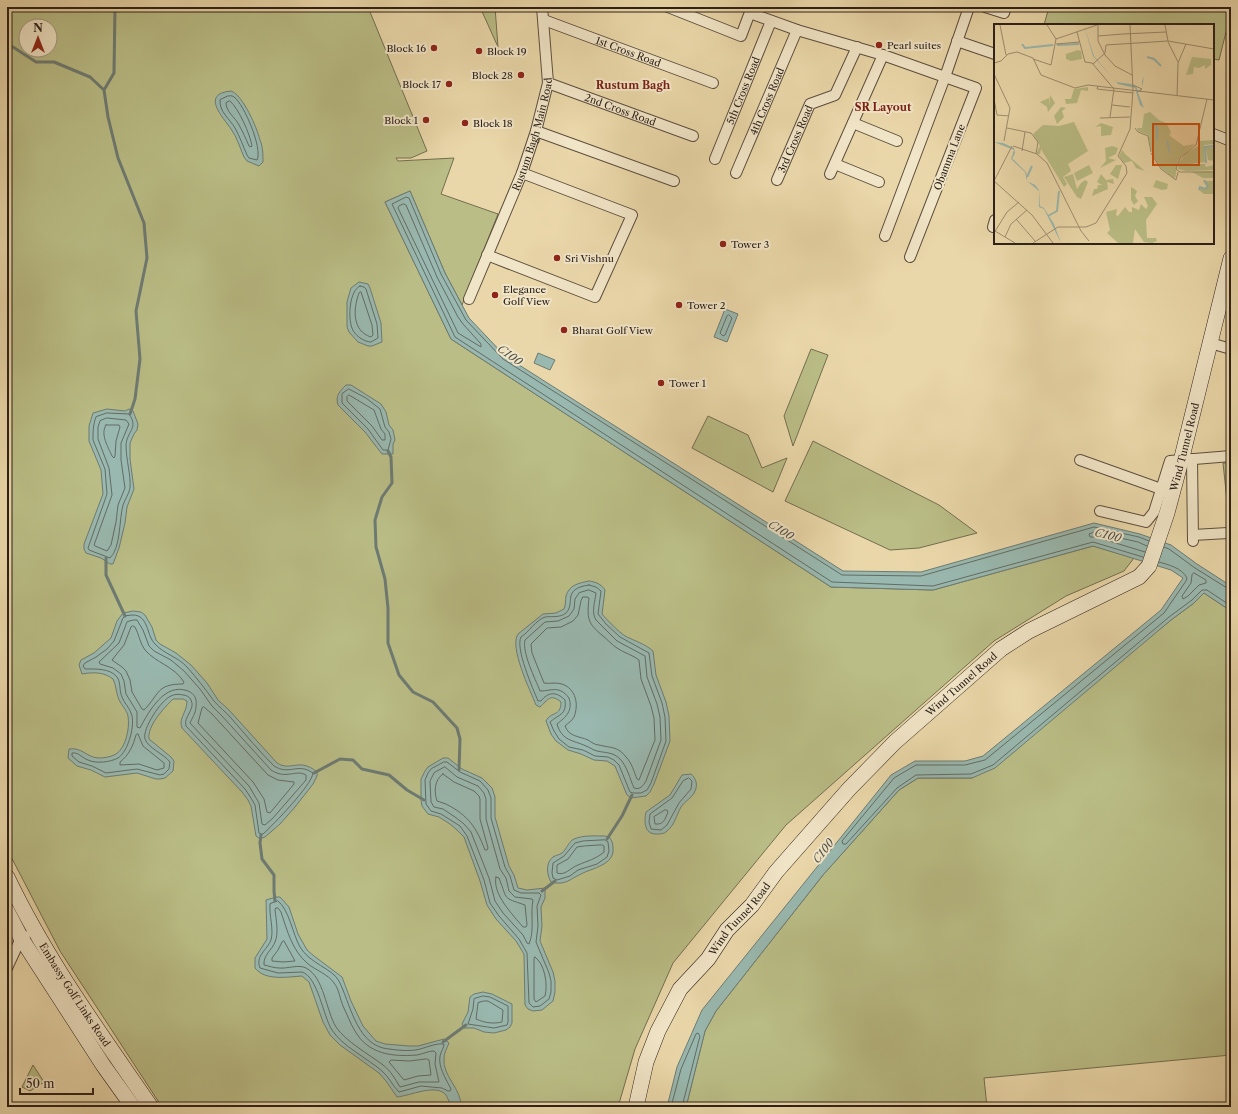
<svg xmlns="http://www.w3.org/2000/svg" width="1238" height="1114" viewBox="0 0 1238 1114" font-family="'Libre Caslon Text',serif">
<style>
.green{fill:#babd86;stroke:#736e50;fill-rule:evenodd}
.water{fill:#99b8af;stroke:#6d7b73}
.lines{fill:none;stroke-linecap:round;stroke-linejoin:round}
.shore{stroke:#626c64;stroke-width:1}
.stream{stroke:#6d7b73;stroke-width:3}
.street-casing{stroke:#5c4e3e;stroke-width:12}
.secondary-casing{stroke:#2c201a;stroke-width:16}
.street{stroke:#f1e5c7;stroke-width:10}
.secondary{stroke:#f1e5c7;stroke-width:15}
.poi-dot{fill:#8f2418;stroke:#f1e5c7;stroke-width:1.5}
.labels{text-anchor:middle;stroke-width:4;stroke-linejoin:round;paint-order:stroke}
.poi-label{font-size:10px;fill:#2c201a;stroke:#f1e5c7;text-anchor:start}
.street-label{font-size:10px;fill:#2c201a;stroke:#f1e5c7}
.neighbourhood-label{font-size:11px;font-weight:bold;fill:#7a1f14;stroke:#f1e5c7}
.water-label{font-size:11px;font-style:italic;fill:#4d4e47;stroke:#f1e5c7}
.inset-river{fill:none;stroke:#99b8af;stroke-width:2}
.inset-road{fill:none;stroke:#9e8e70;stroke-width:1}
.view{fill:#cc500e;fill-opacity:0.15;stroke:#cc500e;stroke-width:2}
.inset-edge{fill:none;stroke:#2c201a;stroke-width:2}
</style>
<rect width="100%" height="100%" fill="#ead7a9"/>
<filter id="stains"><feTurbulence type="fractalNoise" baseFrequency=".005" numOctaves="4"/><feColorMatrix values="0 0 0 0 .2 0 0 0 0 .09 0 0 0 0 .02 0 0 0 .5 -.17"/></filter>
<radialGradient id="worn" r=".72"><stop offset=".6" stop-color="#630" stop-opacity="0"/><stop offset="1" stop-color="#630" stop-opacity=".3"/></radialGradient>
<path class="green" d="M 7,7 L 368,7 L 427,151 L 411,158 L 396,158 L 398,161 L 454,158 L 441,194 L 498,214 L 462,305 L 445,273 L 410,191 L 385,202 L 451,339 L 831,587 L 933,590 L 1093,546 L 1134,558 L 1124,571 L 1066,596 L 994,641 L 786,825 L 673,963 L 635,1049 L 618,1107 L 162,1107 L 60,951 L 7,849 ZM 26,26 L 50,26 L 50,50 L 26,50 Z
M 480,7 L 495,7 L 498,47 Z
M 1049,7 L 1231,7 L 1231,12 L 1219,60 L 1213,59 L 1213,25 L 1044,25 Z
M 811,349 L 828,355 L 793,446 L 784,416 Z
M 708,416 L 748,435 L 762,468 L 787,458 L 773,492 L 692,448 Z
M 813,441 L 939,505 L 977,533 L 919,548 L 890,550 L 785,501 Z
M 1223,463 L 1231,463 L 1231,538 Z
M 1204,593 L 1231,611 L 1231,1055 L 984,1078 L 987,1107 L 686,1107 L 705,1031 L 716,1011 L 823,875 L 899,790 L 918,778 L 972,778 L 1171,620 L 1194,603 Z
M 33,1065 L 44,1082 L 30,1091 L 22,1087 Z"/>
<path class="water" d="M 231,91 C 243,95 257,128 260,140 C 263,147 263,155 263,162 L 259,166 L 247,161 L 244,157 C 240,148 237,137 231,129 C 223,117 200,94 231,91 Z
M 410,191 L 445,273 L 469,318 L 505,356 L 843,571 L 921,572 L 1094,523 L 1140,534 L 1171,545 L 1197,564 L 1231,586 L 1231,611 L 1204,593 L 1194,603 L 1171,620 L 995,768 L 972,778 L 918,778 L 899,790 L 823,875 L 716,1011 L 705,1031 L 686,1107 L 667,1107 L 677,1067 L 702,1010 L 891,775 L 915,761 L 965,761 L 983,756 L 1161,610 L 1183,578 L 1171,570 L 1093,546 L 933,590 L 831,587 L 451,339 L 385,202 Z
M 359,282 L 368,284 L 370,288 L 381,323 L 382,342 L 372,346 L 368,346 L 358,342 L 349,332 L 347,327 L 347,302 L 351,288 Z
M 725,309 L 738,314 L 727,342 L 714,337 Z
M 538,353 L 555,360 L 550,370 L 534,363 Z
M 346,385 L 351,385 L 381,404 L 386,412 L 389,425 L 393,430 L 395,440 L 393,444 L 393,454 L 382,454 L 365,432 L 338,405 C 335,396 340,391 346,385 Z
M 107,409 L 125,411 L 129,409 L 133,411 L 138,424 L 137,430 L 134,434 L 130,443 L 130,459 L 134,489 L 127,507 L 125,523 L 119,548 L 113,564 L 110,564 L 101,558 L 86,553 L 84,549 L 84,544 L 103,494 L 101,470 L 89,441 L 89,426 L 93,413 Z
M 589,581 C 596,582 601,584 605,590 L 602,614 C 607,620 619,632 625,636 C 635,641 645,644 653,651 L 656,675 L 666,702 L 669,716 L 670,741 L 654,784 L 650,792 L 646,796 L 631,798 L 627,795 L 615,766 L 607,761 L 594,760 L 581,754 L 568,750 L 556,741 L 551,734 L 546,721 C 551,711 561,717 561,702 C 550,693 548,700 540,707 L 536,705 C 530,690 509,647 518,634 L 543,614 L 556,613 L 564,609 C 566,605 565,601 566,596 C 569,585 579,583 589,581 Z
M 133,611 L 141,612 L 145,615 L 152,627 L 156,640 L 160,644 L 176,653 L 191,665 L 207,683 L 218,700 L 229,710 L 277,763 C 291,772 299,757 317,772 L 317,776 L 313,784 L 295,807 L 280,824 L 265,837 L 260,839 L 256,836 L 251,806 L 248,800 L 242,792 L 182,728 C 178,718 187,713 187,701 L 183,699 L 173,699 C 164,708 147,726 149,739 L 171,757 L 174,761 L 173,771 L 165,778 L 160,779 L 156,779 L 137,773 L 105,777 L 91,770 L 77,766 L 68,758 L 69,749 C 82,747 86,757 98,758 C 104,758 111,757 116,754 C 126,748 130,727 128,716 C 127,710 120,704 118,697 C 116,691 116,685 113,679 C 104,672 94,672 82,674 L 79,665 L 81,660 L 94,653 L 111,638 L 117,621 L 123,613 Z
M 443,758 L 448,758 L 462,769 L 482,778 L 492,788 L 495,797 L 495,817 L 509,866 L 514,875 L 518,888 L 527,890 L 545,888 L 545,898 L 541,907 L 542,926 L 540,941 L 553,972 L 555,981 L 555,992 L 553,1001 L 542,1010 L 533,1011 L 528,1009 L 525,1005 L 524,954 L 516,941 L 496,919 L 487,905 L 480,881 L 464,837 L 457,830 L 450,824 L 439,817 L 428,814 L 422,806 L 421,800 L 421,779 L 425,771 L 428,767 Z
M 691,774 C 696,778 698,785 695,791 C 693,797 685,801 681,807 C 677,814 674,826 667,831 C 664,834 660,834 656,834 C 644,834 644,821 646,812 L 670,795 L 682,775 Z
M 605,836 L 609,837 C 612,840 613,844 613,848 C 615,865 592,868 581,874 C 570,879 565,886 551,882 C 547,875 545,863 553,857 C 556,855 559,855 562,853 C 567,849 568,842 574,839 C 583,835 595,836 605,836 Z
M 276,897 L 280,897 L 289,907 L 298,934 L 307,950 L 314,956 L 342,977 L 351,1001 L 363,1026 L 376,1041 L 385,1044 L 409,1046 L 418,1046 L 444,1039 L 449,1043 C 447,1048 444,1053 444,1058 C 442,1076 462,1089 461,1107 L 451,1107 C 450,1103 448,1099 446,1095 C 437,1083 409,1096 397,1097 L 386,1081 L 379,1073 L 340,1045 L 330,1035 L 323,1022 L 309,982 L 302,976 C 287,977 265,981 255,968 L 255,958 L 267,939 L 266,900 Z
M 483,992 L 492,994 L 512,1004 L 512,1023 L 510,1027 L 506,1030 L 494,1033 L 484,1032 L 474,1028 L 464,1028 L 462,1024 L 468,1012 L 470,997 L 474,994 Z"/>
<g class="lines">
<path class="shore" d="M 228,96 C 231,96 231,95 234,97 C 244,104 263,149 257,160 L 249,158 L 247,155 C 243,146 240,137 235,128 C 230,119 219,112 220,100 Z
M 230,101 C 239,109 250,134 252,146 L 251,147 L 249,146 C 246,139 243,132 239,125 C 235,117 226,112 226,103 Z
M 404,204 L 406,205 L 437,277 L 458,317 L 463,324 L 481,344 L 481,347 L 458,333 L 398,208 L 399,206 Z
M 360,286 L 364,287 L 366,289 L 377,324 L 378,338 L 371,342 C 364,342 354,335 352,328 C 348,318 349,291 360,286 Z
M 361,292 L 372,325 L 373,335 L 371,337 C 352,331 353,309 359,293 Z
M 729,315 L 732,318 L 725,335 L 723,336 L 720,333 L 727,316 Z
M 349,389 L 366,398 L 380,409 L 385,427 L 389,432 L 391,439 L 388,450 L 383,450 L 368,429 L 342,403 L 342,394 Z
M 349,395 L 374,410 L 381,429 L 385,434 L 385,440 L 382,440 L 372,426 L 347,401 L 347,397 Z
M 107,413 L 129,414 C 139,428 127,431 126,445 C 126,460 131,474 130,488 C 129,494 125,499 123,505 C 119,519 121,548 110,558 L 89,550 L 88,548 L 107,494 L 105,469 L 93,440 C 93,432 93,424 96,417 Z
M 107,418 L 126,420 L 129,424 L 121,443 L 121,460 L 125,488 L 118,505 L 116,522 L 111,545 L 107,551 L 95,546 L 94,545 L 112,495 L 109,468 L 98,439 L 98,427 L 100,421 Z
M 106,425 L 119,425 L 120,427 L 116,441 L 115,456 L 114,458 L 112,456 C 108,447 100,434 106,425 Z
M 1164,547 L 1169,549 L 1195,568 L 1227,588 L 1231,589
M 1145,552 L 1096,537 L 1090,537 L 1089,534 L 1094,532 L 1138,542 L 1147,546
M 1143,557 L 1093,542 L 933,586 L 832,582 L 455,337 L 392,204 L 406,197 L 409,198 L 441,274 L 466,320 L 503,359 L 842,575 L 921,576 L 1094,527 L 1139,537 L 1149,541
M 1159,562 C 1169,565 1182,568 1187,578 L 1186,581 L 1164,613 L 985,760 L 965,765 L 916,765 L 894,778 L 842,841 L 843,844 L 846,844 L 897,788 L 916,775 L 971,774 L 993,765 L 1169,617 L 1192,600 L 1202,590 L 1207,590 L 1231,606
M 1194,573 L 1206,580 L 1206,583 L 1199,585 L 1188,596 L 1183,599 L 1182,596 L 1191,583 L 1192,575 Z
M 589,585 L 596,587 L 601,591 L 598,614 L 606,624 L 620,637 L 649,653 L 652,676 L 662,703 L 665,717 L 666,741 L 651,783 L 647,790 L 641,793 L 633,793 L 630,792 L 619,765 L 614,760 L 608,757 L 595,756 L 583,750 L 569,747 L 559,739 L 554,731 L 550,722 C 559,714 567,715 565,700 C 556,691 548,692 541,701 L 538,701 C 533,689 515,648 521,637 C 529,632 536,620 545,617 C 552,616 560,618 566,613 C 576,603 561,589 589,585 Z
M 589,590 L 596,593 C 595,602 591,612 596,620 L 617,641 L 645,656 L 647,677 L 657,704 L 660,717 L 661,740 L 646,781 C 643,786 640,790 634,788 C 630,779 627,766 620,759 C 613,752 606,753 597,751 C 593,750 589,747 586,746 C 573,740 562,741 557,724 C 566,717 573,711 569,698 C 559,685 552,691 540,691 C 535,678 522,653 525,640 L 545,622 L 558,621 L 569,616 L 574,609 L 575,599 L 579,593 Z
M 583,597 L 587,597 L 589,598 C 587,618 587,623 603,636 C 608,640 612,645 617,648 C 624,653 633,655 639,660 L 641,679 L 651,706 L 654,718 L 655,740 L 639,780 L 637,779 C 634,772 632,763 626,757 C 618,746 610,748 599,745 C 595,745 591,742 588,740 C 579,736 569,737 565,726 C 568,723 572,721 574,717 C 579,704 576,689 562,684 C 556,682 550,684 544,683 L 532,653 L 531,644 L 547,628 L 561,627 L 573,621 L 578,615 L 581,601 Z
M 133,615 C 149,615 146,635 155,644 C 164,654 178,657 187,667 C 197,678 205,689 214,701 C 219,707 226,712 231,718 C 245,734 259,751 274,766 C 290,776 297,762 313,773 C 312,785 273,825 263,834 L 261,834 L 259,833 L 255,805 L 251,798 L 245,789 L 186,726 C 183,717 196,709 191,700 C 190,697 186,695 183,695 C 180,694 174,694 171,696 C 161,700 142,729 145,739 C 148,748 164,754 170,762 L 169,769 L 164,774 L 160,775 L 137,769 L 106,773 L 92,766 L 79,762 L 72,756 L 72,753 C 79,752 82,758 88,760 C 96,764 111,762 118,758 C 128,752 136,724 131,713 C 129,707 124,703 122,697 C 119,691 121,682 117,677 C 110,668 95,669 85,669 L 83,666 L 85,663 L 96,657 L 107,649 L 114,641 L 123,618 L 125,616 Z
M 134,620 L 137,620 L 143,630 L 149,646 L 154,651 L 171,660 L 184,671 L 200,689 L 212,706 L 222,716 L 271,770 C 286,780 296,769 306,775 L 306,780 L 273,818 L 265,825 L 262,824 L 259,803 L 249,786 L 190,723 C 192,718 196,713 196,706 C 197,699 195,694 188,691 C 165,682 149,711 140,728 L 137,727 L 137,712 L 126,694 L 124,681 L 121,674 L 113,668 L 100,664 L 99,662 L 119,643 L 127,622 Z
M 133,626 L 135,627 C 139,634 140,644 145,650 C 156,663 174,666 184,682 L 183,684 C 156,684 160,694 144,710 L 142,709 L 132,692 L 130,680 L 126,671 L 122,667 L 112,660 L 124,645 L 131,627 Z
M 204,707 L 212,714 L 268,775 L 278,780 L 294,782 L 294,784 L 270,813 L 267,812 L 264,799 L 253,782 L 198,723 L 202,708 Z
M 138,734 L 143,746 L 164,763 L 164,768 L 157,770 L 139,764 L 120,765 L 120,762 C 129,755 133,746 136,735 Z
M 444,762 L 447,762 L 460,772 L 480,781 L 488,790 L 491,798 L 491,818 L 505,867 L 510,876 L 514,890 L 521,893 L 539,893 L 541,895 L 537,906 L 538,926 L 536,942 L 549,973 L 551,981 L 551,992 L 549,999 L 540,1006 L 533,1007 L 529,1003 L 527,953 L 519,939 L 499,916 L 490,903 L 484,880 L 467,836 L 460,826 L 441,814 L 431,811 L 426,804 L 425,780 L 428,773 L 431,769 Z
M 445,767 L 457,777 L 478,786 L 484,793 L 486,799 L 486,819 L 500,869 L 506,878 L 509,891 L 515,897 L 532,899 L 533,900 C 530,914 535,930 529,944 L 527,943 L 523,935 L 503,913 L 495,901 L 489,878 L 471,832 L 464,824 L 455,817 L 443,809 L 434,807 L 431,802 L 430,781 L 434,773 Z
M 443,774 L 454,782 L 474,791 L 479,796 L 480,799 L 480,819 L 488,848 L 487,850 L 485,850 C 476,827 469,816 446,804 C 443,803 440,802 437,801 C 434,792 434,780 443,774 Z
M 689,778 L 692,781 L 691,789 L 679,803 L 667,825 L 661,830 L 651,829 L 649,822 L 650,814 L 672,798 L 683,781 Z
M 665,810 L 667,810 L 668,812 C 665,819 664,825 655,824 L 654,817 Z
M 605,840 L 608,842 L 609,851 L 607,857 L 597,864 L 578,870 L 570,876 L 557,880 L 553,878 L 552,873 L 553,863 L 564,856 L 575,843 L 583,841 Z
M 602,845 L 604,846 L 604,852 C 596,859 587,861 578,865 C 570,868 565,876 557,873 L 557,865 L 568,859 L 577,847 L 584,846 Z
M 496,877 L 499,878 C 508,901 502,897 525,905 L 527,925 L 526,927 L 523,927 C 513,915 492,894 496,877 Z
M 278,901 C 289,909 293,935 300,947 C 309,963 333,969 339,981 C 350,1003 356,1041 383,1048 C 394,1050 410,1052 420,1049 C 428,1047 436,1043 444,1044 C 444,1048 441,1051 440,1056 C 438,1067 446,1079 451,1089 L 450,1091 L 448,1091 L 442,1088 L 421,1086 L 399,1092 C 392,1085 389,1077 382,1071 C 367,1058 342,1046 332,1030 C 323,1016 318,977 302,972 L 278,973 L 260,968 C 255,956 267,950 271,940 C 274,929 269,916 270,904 Z
M 276,908 L 278,908 L 281,912 C 287,930 292,950 307,963 C 315,970 328,974 334,983 C 339,989 340,999 343,1006 C 347,1014 350,1023 355,1031 C 368,1054 392,1057 417,1055 C 423,1054 428,1051 434,1051 L 436,1053 L 435,1064 L 439,1082 L 419,1082 L 400,1087 C 395,1079 391,1071 383,1065 C 370,1055 345,1041 336,1027 C 326,1011 324,977 306,968 C 299,964 287,969 279,968 C 274,968 269,966 264,965 C 263,955 272,950 275,942 C 279,933 276,919 275,910 Z
M 284,941 L 295,961 L 283,962 L 272,961 L 272,958 L 278,950 L 282,942 Z
M 535,957 C 545,964 548,985 545,996 L 536,1002 L 534,999 L 534,959 Z
M 483,996 L 490,997 L 508,1006 L 508,1022 L 507,1025 L 494,1028 L 468,1024 L 473,1009 L 474,999 Z
M 484,1001 L 488,1001 L 503,1010 L 502,1022 C 493,1024 485,1023 476,1019 L 478,1003 Z
M 427,1059 L 429,1060 L 431,1075 L 418,1076 L 404,1080 L 389,1062 L 391,1060 L 409,1061 Z
M 671,1107 L 681,1069 L 696,1034 L 698,1033 L 700,1036 L 682,1107"/>
<path class="stream" d="M 7,47 L 13,47 L 36,62 L 54,62 L 90,77 L 104,90 L 108,117 L 118,158 L 144,223 L 147,258 L 136,311 L 140,359 L 135,399 L 130,414
M 104,90 L 114,73 L 115,7
M 388,451 L 391,457 L 392,483 L 382,497 L 375,520 L 376,547 L 385,579 L 388,608 L 388,643 L 399,675 L 413,692 L 433,702 L 457,728 L 460,739 L 459,770
M 106,558 L 106,575 L 125,616
M 314,773 L 340,759 L 353,760 L 362,769 L 389,775 L 407,790 L 424,800
M 261,835 L 260,843 L 262,859 L 274,875 L 274,891 L 275,901
M 607,839 L 622,816 L 632,795
M 542,891 L 555,881
M 443,1042 L 466,1025"/>
<defs>
<g id="street">
<path d="M 668,7 L 741,36 L 752,7"/>
<path d="M 985,7 L 1004,13 L 1006,7"/>
<path d="M 750,13 L 797,30 L 883,55 L 945,77 L 969,7"/>
<path id="s1" d="M 544,20 L 713,83"/>
<path d="M 957,41 L 995,54"/>
<path id="s2" d="M 548,83 L 693,136"/>
<path d="M 853,123 L 897,141"/>
<path d="M 536,131 L 674,181"/>
<path d="M 1213,134 L 1231,141"/>
<path id="s3" d="M 715,159 L 771,21"/>
<path d="M 835,164 L 879,182"/>
<path id="s4" d="M 736,173 L 797,30"/>
<path d="M 830,174 L 883,55"/>
<path id="s5" d="M 777,180 L 810,104 L 835,95 L 857,47"/>
<path d="M 993,227 L 995,220"/>
<path d="M 885,236 L 945,77 L 976,88 L 910,257"/>
<path d="M 487,255 L 595,297 L 632,215 L 522,173"/>
<path id="s6" d="M 469,299 L 522,173 L 536,131 L 548,83 L 542,7"/>
<path d="M 1210,343 L 1231,349"/>
<path d="M 1192,459 L 1193,541"/>
<path d="M 1080,460 L 1161,489"/>
<path d="M 1100,511 L 1146,522 L 1154,512 L 1170,461 L 1231,456"/>
<path d="M 1193,535 L 1228,533"/>
<path d="M 7,968 L 21,938 L 25,936"/>
</g>
<g id="secondary">
<path id="s7" d="M 7,877 C 46,959 100,1033 151,1107"/>
<path d="M 7,911 L 21,938 L 103,1065 L 133,1107"/>
<path id="s8" d="M 636,1107 L 646,1062 L 658,1031 L 680,989 L 708,959 L 727,930 L 752,905 L 776,872 L 849,789 L 895,742 L 1001,649 L 1029,631 L 1139,577 L 1149,566 L 1167,513 L 1182,457 L 1231,258"/>
</g>
</defs>
<use href="#street" class="street-casing"/>
<use href="#secondary" class="secondary-casing"/>
<use href="#street" class="street"/>
<use href="#secondary" class="secondary"/>
</g>
<g class="poi-dot">
<circle cx="879" cy="45" r="4"/>
<circle cx="434" cy="48" r="4"/>
<circle cx="479" cy="51" r="4"/>
<circle cx="521" cy="75" r="4"/>
<circle cx="449" cy="84" r="4"/>
<circle cx="426" cy="120" r="4"/>
<circle cx="465" cy="123" r="4"/>
<circle cx="723" cy="244" r="4"/>
<circle cx="557" cy="258" r="4"/>
<circle cx="495" cy="295" r="4"/>
<circle cx="679" cy="305" r="4"/>
<circle cx="564" cy="330" r="4"/>
<circle cx="661" cy="383" r="4"/>
</g>
<g class="labels">
<g class="poi-label">
<text x="887" y="49">Pearl suites</text>
<text x="426" y="52" text-anchor="end">Block 16</text>
<text x="487" y="55">Block 19</text>
<text x="513" y="79" text-anchor="end">Block 28</text>
<text x="441" y="88" text-anchor="end">Block 17</text>
<text x="418" y="124" text-anchor="end">Block 1</text>
<text x="473" y="127">Block 18</text>
<text x="731" y="248">Tower 3</text>
<text x="565" y="262">Sri Vishnu</text>
<text x="503" y="293">Elegance<tspan x="503" dy="12">Golf View</tspan></text>
<text x="687" y="309">Tower 2</text>
<text x="572" y="334">Bharat Golf View</text>
<text x="669" y="387">Tower 1</text>
</g>
<g class="street-label">
<text dy="4" stroke="none"><textPath href="#s1" startOffset="90">1st Cross Road</textPath></text>
<text dy="4" stroke="none"><textPath href="#s3" startOffset="74">5th Cross Road</textPath></text>
<text dy="4" stroke="none"><textPath href="#s4" startOffset="78">4th Cross Road</textPath></text>
<text dy="4" stroke="none"><textPath href="#s2" startOffset="77">2nd Cross Road</textPath></text>
<text dy="4" stroke="none"><textPath href="#s6" startOffset="177">Rustum Bagh Main Road</textPath></text>
<text dy="4" stroke="none"><textPath href="#s5" startOffset="45">3rd Cross Road</textPath></text>
<text transform="translate(949 157) rotate(-69)" y="4">Obamma Lane</text>
<text dy="4" stroke="none"><textPath href="#s8" startOffset="891">Wind Tunnel Road</textPath></text>
<text dy="4" stroke="none"><textPath href="#s8" startOffset="543">Wind Tunnel Road</textPath></text>
<text dy="4" stroke="none"><textPath href="#s8" startOffset="219">Wind Tunnel Road</textPath></text>
<text dy="4" stroke="none"><textPath href="#s7" startOffset="136">Embassy Golf Links Road</textPath></text>
</g>
<g class="neighbourhood-label">
<text x="633" y="89">Rustum Bagh</text>
<text x="883" y="111">SR Layout</text>
</g>
<g class="water-label">
<text transform="translate(510 355) rotate(36)" y="4">C100</text>
<text transform="translate(781 530) rotate(32)" y="4">C100</text>
<text transform="translate(1108 535) rotate(14)" y="4">C100</text>
<text transform="translate(823 851) rotate(-52)" y="4">C100</text>
</g>
</g>
<g transform="translate(994 24)">
<rect width="220" height="220" fill="#ead7a9"/>
<path d="M 84,26 L 87,27 L 88,35 L 77,37 L 72,35 L 72,30 ZM 198,33 L 217,35 L 217,41 L 211,45 L 211,41 L 205,44 L 200,43 L 199,50 L 192,51 ZM 94,63 L 94,67 L 87,66 L 83,79 L 72,80 L 71,75 L 77,75 L 80,65 ZM 56,71 L 61,79 L 54,88 L 53,83 L 46,78 L 55,74 L 55,83 ZM 67,83 L 72,84 L 68,87 L 70,93 L 63,100 L 60,92 ZM 156,88 L 165,96 L 172,99 L 177,108 L 176,111 L 174,107 L 176,112 L 190,122 L 201,120 L 184,136 L 181,155 L 167,144 L 158,129 L 154,111 L 144,107 L 143,104 L 148,104 L 150,90 ZM 80,98 L 94,127 L 74,140 L 77,147 L 69,153 L 73,160 L 70,163 L 47,125 L 46,130 L 42,130 L 46,122 L 39,110 L 49,101 L 65,102 ZM 107,99 L 119,103 L 117,111 L 107,112 L 107,102 L 101,103 ZM 220,116 L 220,120 L 210,121 L 211,138 L 196,140 L 211,140 L 212,143 L 220,141 L 220,146 L 192,147 L 184,145 L 185,138 L 192,129 L 204,122 L 206,123 L 205,117 ZM 118,122 L 124,124 L 122,130 L 114,134 L 122,136 L 106,144 L 112,137 L 111,124 ZM 215,123 L 220,124 L 220,137 L 214,136 L 212,124 ZM 128,126 L 131,130 L 151,147 L 142,144 L 138,137 L 130,139 L 125,132 ZM 95,141 L 99,149 L 83,157 L 80,149 ZM 122,141 L 128,141 L 124,155 L 116,150 ZM 216,147 L 220,148 L 220,154 L 209,154 L 198,148 ZM 79,150 L 83,165 L 87,159 L 91,156 L 94,158 L 87,175 L 83,173 L 70,153 ZM 107,150 L 112,156 L 119,155 L 120,160 L 113,158 L 114,165 L 98,172 L 100,165 L 103,165 L 104,161 L 108,161 L 103,158 ZM 162,156 L 174,160 L 173,165 L 168,166 L 159,163 ZM 209,157 L 220,157 L 219,170 L 210,170 L 205,166 L 206,163 L 211,165 L 213,163 ZM 137,163 L 143,167 L 141,172 L 144,177 L 140,181 L 137,176 ZM 150,173 L 158,173 L 163,180 L 152,196 L 153,214 L 162,214 L 163,217 L 158,219 L 150,218 L 141,205 L 139,219 L 124,219 L 113,209 L 116,206 L 112,188 L 123,185 L 122,191 L 124,192 L 131,183 L 135,188 L 138,188 L 138,183 L 145,186 L 147,180 L 152,185 L 154,182 Z" fill="#babd86"/>
<path d="M 90,1 L 100,32 L 122,58 L 137,60 L 142,62 L 144,67 L 148,64 L 148,57 L 150,52 L 148,64 L 144,69 L 150,84 L 146,81 L 141,64 L 124,60 L 99,32 ZM 0,118 L 9,119 L 20,124 L 21,129 L 18,135 L 20,136 L 32,148 L 33,152 L 33,157 L 41,161 L 45,166 L 46,182 L 50,184 L 60,200 L 67,219 L 50,185 L 45,183 L 45,167 L 33,157 L 31,148 L 17,135 L 20,126 Z" fill="#99b8af"/>
<path class="inset-river" d="M 28,20 L 31,24 L 59,21M 63,21 L 85,20M 153,33 L 160,35 L 167,42M 158,99 L 163,103 L 163,116M 173,116 L 176,129M 212,139 L 211,123 L 220,122M 33,153 L 38,142M 205,166 L 206,163 L 211,165 L 214,162 L 210,156M 54,192 L 63,187 L 65,167"/>
<path class="inset-road" d="M 6,1 L 12,31M 53,1 L 62,15M 104,1 L 104,17 L 111,31 L 121,42 L 138,51M 171,1 L 174,17 L 220,25M 83,8 L 91,38 L 98,39 L 120,65 L 116,93M 129,10 L 172,8M 104,12 L 129,10M 62,15 L 103,1M 174,18 L 184,38M 62,20 L 86,18M 39,35 L 57,41 L 62,15M 0,39 L 7,37 L 14,30 L 23,28 L 39,34 L 47,51 L 81,64 L 94,61 L 220,76M 99,40 L 111,29 L 112,21 L 174,17M 0,50 L 16,84 L 10,117M 139,61 L 148,65 L 145,68M 104,62 L 103,65 L 139,69M 183,72 L 184,39 L 192,20M 0,75 L 3,91 L 15,92M 213,75 L 202,121 L 186,134 L 182,145 L 186,148 L 220,148M 118,81 L 136,83M 106,94 L 136,93M 13,104 L 37,109 L 44,118 L 42,130M 141,104 L 144,108 L 154,112 L 157,128M 18,122 L 0,157 L 38,191 L 59,219M 19,122 L 43,130 L 53,139 L 87,207 L 95,217M 28,127 L 31,108M 157,129 L 167,145 L 182,156 L 184,148M 22,195 L 41,217M 1,207 L 21,219M 0,209 L 13,188 L 25,178M 11,213 L 17,200 L 33,186M 39,219 L 64,203 L 92,203 L 102,199 L 133,149 L 132,142 L 124,132 L 136,105 L 139,66 L 136,1"/>
<path class="view" d="M 159,100 L 205,100 L 205,141 L 159,141 Z"/>
<rect width="220" height="220" class="inset-edge"/>
</g>
<rect width="1238" height="1114" fill="none" stroke="#ead7a9" stroke-width="24"/>
<rect x="8" y="8" width="1222" height="1098" fill="none" stroke="#2c201a" stroke-width="2"/>
<rect x="12" y="12" width="1214" height="1090" fill="none" stroke="#2c201a"/>
<g transform="translate(38 38)"><circle r="19" fill="#f1e5c7" stroke="#a29682"/>
<path d="M0-3L7 15L0 10L-7 15Z" fill="#8f2418"/>
<text y="-6" font-size="11" font-weight="bold" text-anchor="middle" fill="#2c201a">N</text>
</g>
<path d="M20 1088v6h73v-6" fill="none" stroke="#2c201a" stroke-width="2"/>
<text x="26" y="1088" font-size="12" fill="#2c201a" stroke="#f1e5c7" stroke-width="3" paint-order="stroke">50 m</text>
<rect width="100%" height="100%" filter="url(#stains)"/>
<rect width="100%" height="100%" fill="url(#worn)"/>
</svg>
